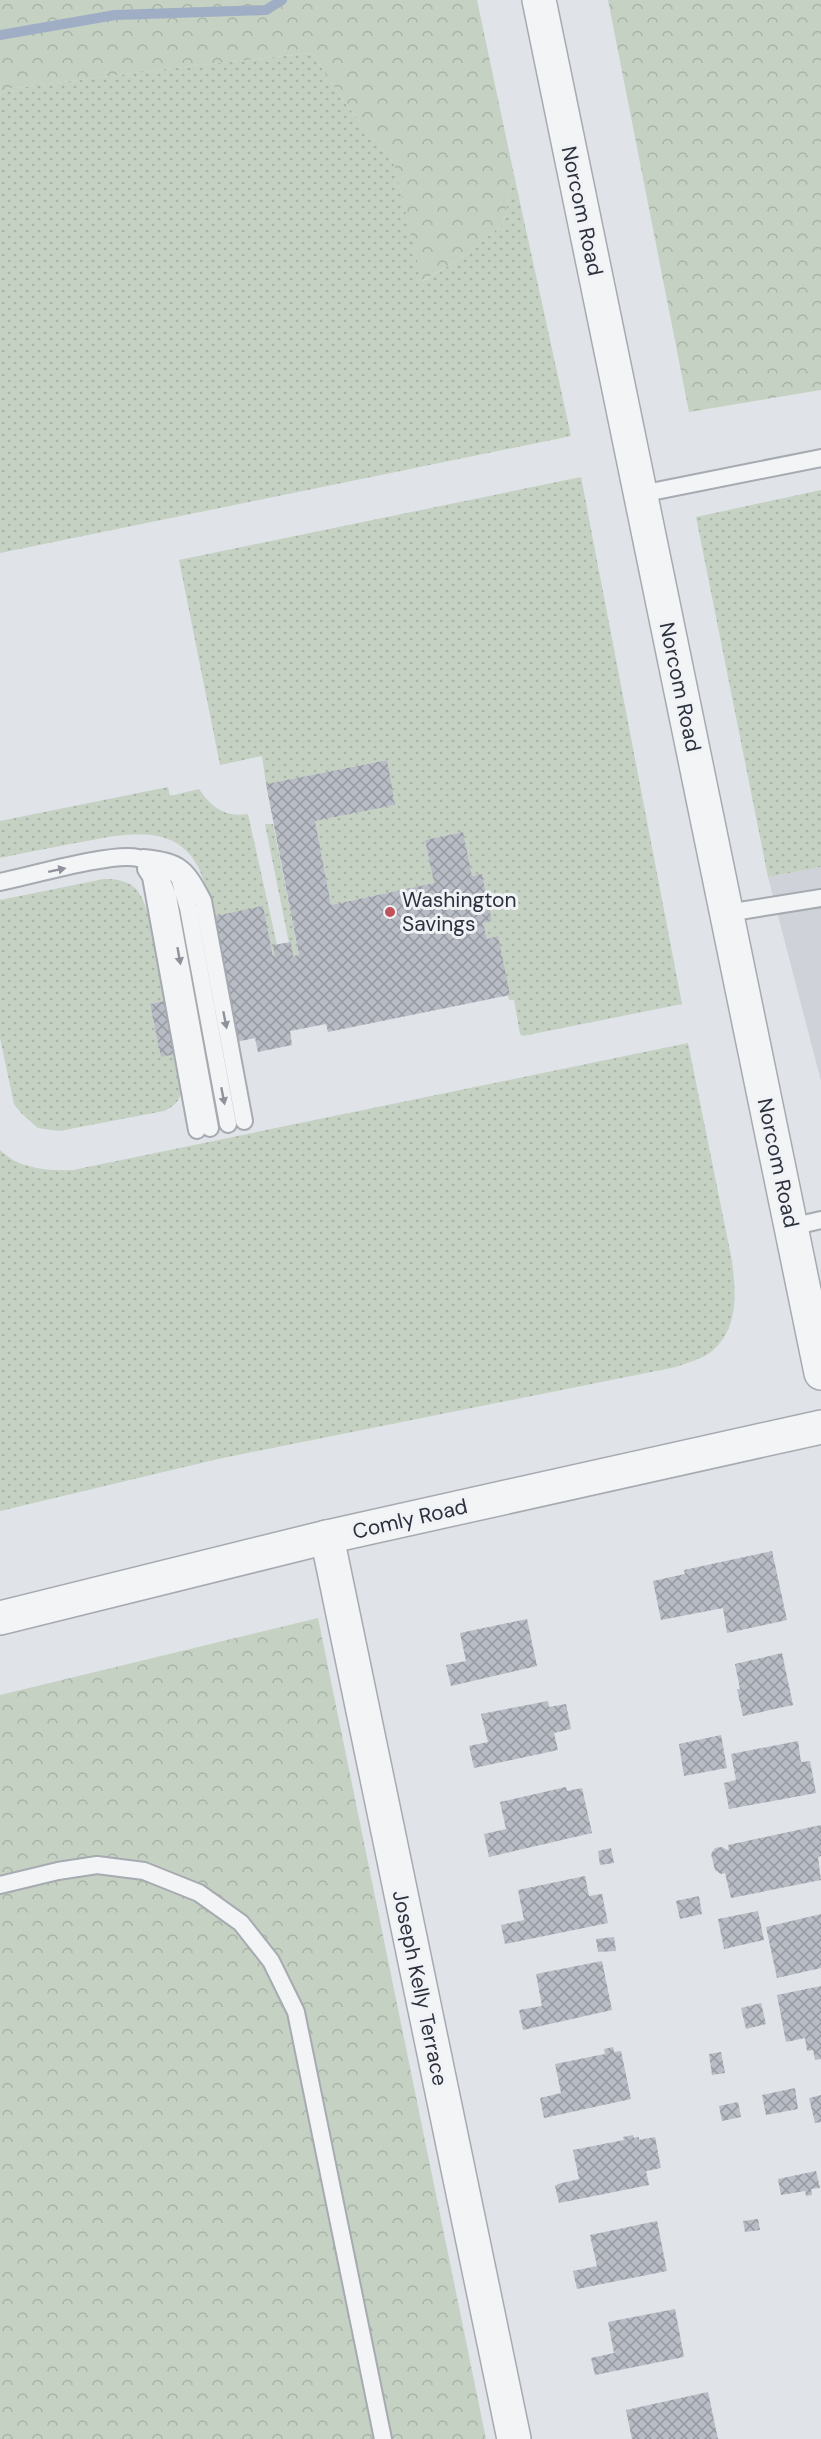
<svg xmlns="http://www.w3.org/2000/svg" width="821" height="2439" viewBox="0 0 821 2439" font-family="'DM Sans',sans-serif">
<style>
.built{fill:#cfd2d9}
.grass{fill:url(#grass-dots)}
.forest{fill:url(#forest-crowns)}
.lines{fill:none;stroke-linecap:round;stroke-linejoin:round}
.stream{stroke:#9faec4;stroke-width:10}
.building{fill:url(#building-cross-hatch)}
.service-casing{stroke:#a6aab1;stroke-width:20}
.minor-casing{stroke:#a6aab1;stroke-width:36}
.tertiary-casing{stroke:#a6aab1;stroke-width:36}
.service{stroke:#f3f4f6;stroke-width:16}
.minor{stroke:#f3f4f6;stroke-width:33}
.tertiary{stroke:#f3f4f6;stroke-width:33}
.oneway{fill:#8f929a}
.poi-dot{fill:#c0525b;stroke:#f0f2f5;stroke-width:2}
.labels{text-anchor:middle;stroke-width:6;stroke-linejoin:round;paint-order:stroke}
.street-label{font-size:21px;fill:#2b303d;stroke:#f0f2f5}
.poi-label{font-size:21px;fill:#2b303d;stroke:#f0f2f5;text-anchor:start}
</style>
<defs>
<pattern id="grass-dots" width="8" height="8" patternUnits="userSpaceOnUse" patternTransform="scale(1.5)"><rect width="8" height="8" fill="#c5d1c2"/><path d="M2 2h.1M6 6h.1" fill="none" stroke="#a9b4a8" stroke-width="1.8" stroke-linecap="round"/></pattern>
<pattern id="forest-crowns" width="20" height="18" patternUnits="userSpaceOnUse" patternTransform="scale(1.5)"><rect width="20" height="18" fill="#c5d1c2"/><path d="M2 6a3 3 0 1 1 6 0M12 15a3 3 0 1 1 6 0" fill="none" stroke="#a9b4a8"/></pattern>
<pattern id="building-cross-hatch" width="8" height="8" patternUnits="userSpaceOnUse" patternTransform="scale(1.5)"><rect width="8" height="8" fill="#b8bcc4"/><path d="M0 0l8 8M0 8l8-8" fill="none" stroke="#9699a0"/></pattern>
</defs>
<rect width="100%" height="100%" fill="#e0e3e8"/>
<path class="built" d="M 821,867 L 821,1081 L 768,877 Z"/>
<path class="grass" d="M 312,53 L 346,104 L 394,164 L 423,281 L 463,257 L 503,224 L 514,175 L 571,436 L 0,553 L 0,94 L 7,89 L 165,69 Z
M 581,477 L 682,1004 L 523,1036 L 520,1034 L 514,1000 L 509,1000 L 498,937 L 487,939 L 483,923 L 492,921 L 482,874 L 472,876 L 463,832 L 425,840 L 434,883 L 331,905 L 315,821 L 395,805 L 386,760 L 266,784 L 262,756 L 220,765 L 179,560 Z
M 821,490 L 821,867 L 768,877 L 696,517 Z
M 168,787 L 170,796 L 199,789 C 211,807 226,818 248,814 L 277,945 L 275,956 L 273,956 L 263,907 L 210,917 C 208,907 208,895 205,885 C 188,823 136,831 87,841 C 58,846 29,852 0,858 L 0,821 Z
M 265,824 L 273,824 L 299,955 L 293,956 L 291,942 L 289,943 Z
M 104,879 C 115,879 126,880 135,888 C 152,903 160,976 165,1001 L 150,1004 L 161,1056 L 176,1054 C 181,1077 191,1099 164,1111 L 59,1131 L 38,1128 L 21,1113 L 14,1104 L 0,1038 L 0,900 Z
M 688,1043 L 732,1261 C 736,1293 739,1329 711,1352 C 702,1359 686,1363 676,1367 L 218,1459 L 0,1511 L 0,1150 C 19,1169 48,1171 73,1170 Z"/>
<path class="forest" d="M 0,0 L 477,0 L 514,175 L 503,224 L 463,257 L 422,281 L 394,164 L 346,104 L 312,53 L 165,69 L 7,89 L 0,94 Z
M 608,0 L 821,0 L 821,390 L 689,412 Z
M 318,1618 L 486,2439 L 0,2439 L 0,1695 Z"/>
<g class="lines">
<path class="stream" d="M 0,35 L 115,15 L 266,10 L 282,0"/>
</g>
<path class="building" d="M 387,760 L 395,805 L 315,821 L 331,905 L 434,883 L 425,840 L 463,832 L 472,876 L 482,874 L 492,921 L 483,923 L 487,939 L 498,936 L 510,995 L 328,1032 L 326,1024 L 290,1031 L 292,1045 L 258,1052 L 255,1038 L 161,1057 L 150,1004 L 224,989 L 210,917 L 263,906 L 273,956 L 275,956 L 273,945 L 291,942 L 293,956 L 299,955 L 266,784 Z
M 772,1551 L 787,1620 L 727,1633 L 723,1608 L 661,1620 L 653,1581 L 685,1574 L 684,1570 Z
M 527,1619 L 537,1666 L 451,1686 L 446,1665 L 466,1661 L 460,1633 Z
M 782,1653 L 793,1705 L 743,1716 L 737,1689 L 740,1689 L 735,1664 Z
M 548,1701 L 549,1707 L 566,1704 L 571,1729 L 554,1733 L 558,1750 L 474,1768 L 469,1746 L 488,1742 L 481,1714 Z
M 721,1735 L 727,1768 L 684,1776 L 679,1744 Z
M 798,1741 L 801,1762 L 810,1761 L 816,1793 L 729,1809 L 724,1783 L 736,1780 L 731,1754 Z
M 566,1787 L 567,1791 L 582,1788 L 592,1833 L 489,1857 L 484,1834 L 506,1829 L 500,1802 Z
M 821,1825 L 821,1856 L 818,1857 L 821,1880 L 731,1898 L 725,1873 L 721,1874 L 715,1870 L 711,1854 L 715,1848 L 722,1847 L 729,1851 L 728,1845 Z
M 611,1848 L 614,1863 L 600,1865 L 598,1851 Z
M 585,1876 L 589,1896 L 602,1894 L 608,1923 L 505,1944 L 501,1925 L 524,1920 L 518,1890 Z
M 699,1896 L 702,1914 L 680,1919 L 676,1901 Z
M 758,1911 L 764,1940 L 724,1949 L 718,1919 Z
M 821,1914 L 821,1968 L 777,1978 L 766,1927 Z
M 614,1937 L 616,1951 L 598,1952 L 596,1939 Z
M 602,1961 L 612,2010 L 523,2030 L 519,2010 L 542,2006 L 536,1974 Z
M 821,1986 L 821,2059 L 815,2060 L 813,2050 L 807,2051 L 805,2038 L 786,2042 L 777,1995 Z
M 761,2003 L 766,2024 L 746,2029 L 741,2008 Z
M 613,2047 L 614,2052 L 621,2051 L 631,2099 L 544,2118 L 540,2098 L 561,2093 L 555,2064 L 605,2054 L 604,2049 Z
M 721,2052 L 725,2073 L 712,2075 L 709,2054 Z
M 795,2088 L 798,2109 L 766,2115 L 762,2095 Z
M 821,2095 L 821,2122 L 815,2123 L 809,2098 Z
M 738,2102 L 741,2117 L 722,2121 L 719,2106 Z
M 633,2135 L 634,2138 L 639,2137 L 639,2140 L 655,2137 L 661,2168 L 646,2171 L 649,2185 L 559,2203 L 555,2186 L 558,2184 L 579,2179 L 573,2150 L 624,2140 L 623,2137 Z
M 816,2171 L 820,2188 L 811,2189 L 812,2195 L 806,2196 L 805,2191 L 781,2195 L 778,2179 Z
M 758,2219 L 760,2230 L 745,2232 L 743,2221 Z
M 657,2221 L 667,2271 L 577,2289 L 573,2271 L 597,2266 L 590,2235 Z
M 675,2309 L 684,2357 L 595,2375 L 591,2358 L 614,2353 L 608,2322 Z
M 708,2392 L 718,2439 L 632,2439 L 626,2410 Z"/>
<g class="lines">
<defs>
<path id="service" d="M 641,494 L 821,458
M 143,858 C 181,862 186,868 203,901 L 244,1121
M 166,866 L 179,877 L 188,908 L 228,1124
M 146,869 L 151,877 L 197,1130
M 0,882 C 30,876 112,852 138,858 C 156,862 162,880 168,896 L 210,1128
M 727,913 L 821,898
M 791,1227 L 821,1220
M 0,1885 L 58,1871 L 97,1865 L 144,1871 L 199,1893 L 241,1923 L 271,1961 L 296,2012 L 383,2439"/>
<path id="minor" d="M 327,1537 L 514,2439"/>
<path id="tertiary" d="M 539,0 L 821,1373
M 0,1618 L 327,1537 L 821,1427"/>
</defs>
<use href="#service" class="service-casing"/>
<use href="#minor" class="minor-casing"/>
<use href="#tertiary" class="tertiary-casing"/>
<use href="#service" class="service"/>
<use href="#minor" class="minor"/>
<use href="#tertiary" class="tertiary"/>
</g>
<defs><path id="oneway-solid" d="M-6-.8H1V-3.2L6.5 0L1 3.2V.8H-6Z" transform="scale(1.5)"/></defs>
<g class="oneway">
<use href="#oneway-solid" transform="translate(57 870) rotate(-12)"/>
<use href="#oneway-solid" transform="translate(179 956) rotate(80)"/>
<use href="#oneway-solid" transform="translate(225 1020) rotate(79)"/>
<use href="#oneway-solid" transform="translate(223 1096) rotate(79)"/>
</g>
<circle class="poi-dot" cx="390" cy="912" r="6"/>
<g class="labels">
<g class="street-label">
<text transform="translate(582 211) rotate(78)" y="7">Norcom Road</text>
<text transform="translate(680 687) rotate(78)" y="7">Norcom Road</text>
<text transform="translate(778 1163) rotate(78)" y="7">Norcom Road</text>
<text transform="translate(410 1519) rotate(-13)" y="7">Comly Road</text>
<text transform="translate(420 1988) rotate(78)" y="7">Joseph Kelly Terrace</text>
</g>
<g class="poi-label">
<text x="402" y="907">Washington<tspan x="402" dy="24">Savings</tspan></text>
</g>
</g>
</svg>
